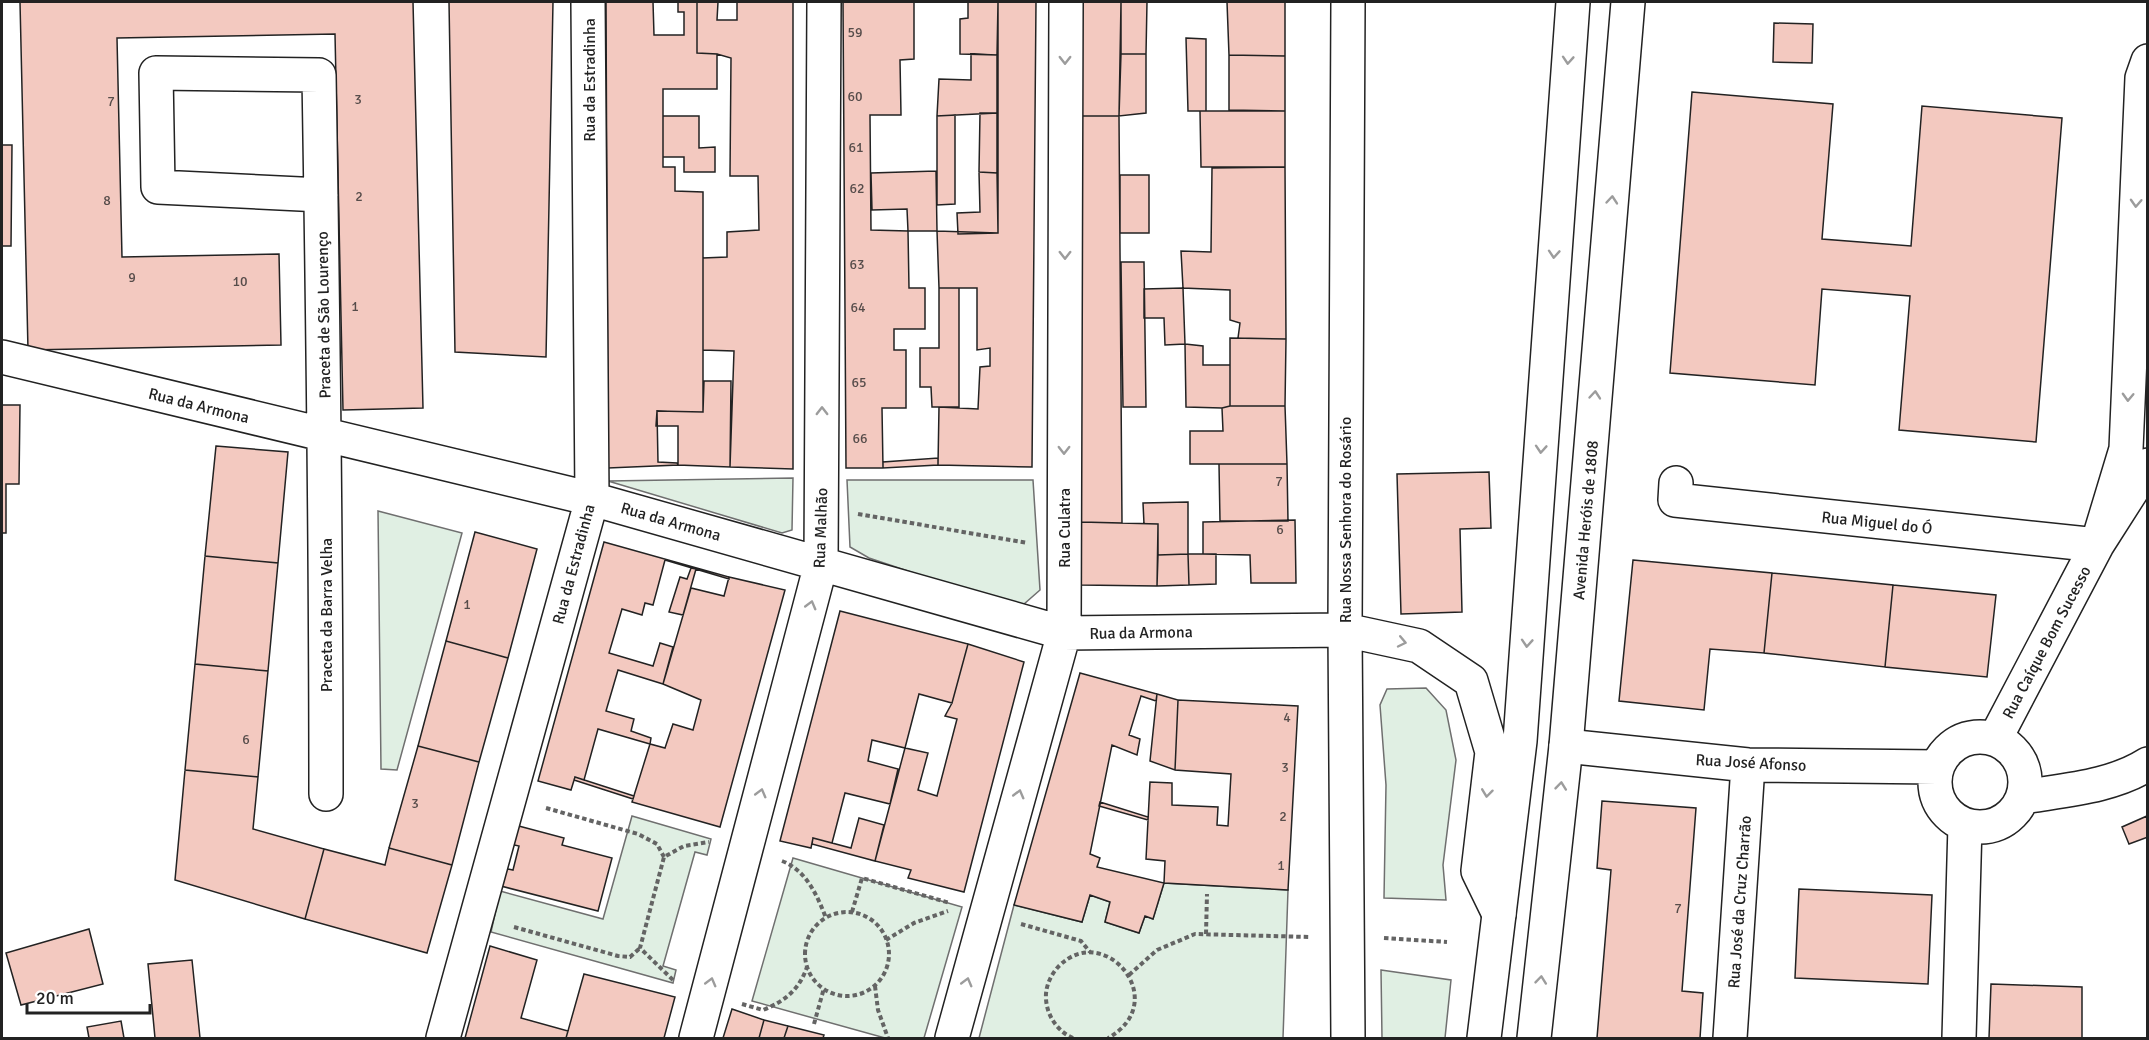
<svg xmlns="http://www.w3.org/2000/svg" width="2149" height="1040" viewBox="0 0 2149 1040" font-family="Signika,sans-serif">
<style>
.green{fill:#e0efe3;stroke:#6f6f6f;stroke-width:1.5}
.building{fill:#f3c9c0;stroke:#222;stroke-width:1.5}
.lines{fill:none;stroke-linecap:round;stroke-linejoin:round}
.minor-casing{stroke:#222;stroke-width:36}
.major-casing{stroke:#222;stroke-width:36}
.path{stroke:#646464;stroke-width:4;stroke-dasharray:4.5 3;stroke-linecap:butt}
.minor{stroke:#fff;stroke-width:33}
.major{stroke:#fff;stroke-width:33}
.oneway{stroke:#9c9c9c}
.labels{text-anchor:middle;stroke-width:4.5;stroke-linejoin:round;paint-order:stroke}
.number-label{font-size:14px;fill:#564c4a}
.street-label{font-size:16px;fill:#222;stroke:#fff}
</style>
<rect width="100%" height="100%" fill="#fff"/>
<path class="green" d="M 793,478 L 792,530 L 782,533 L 608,481 Z
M 847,480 L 1033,480 L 1040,590 L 1024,604 L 1009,605 L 869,558 L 850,547 Z
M 378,511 L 462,533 L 397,770 L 381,769 Z
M 1426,688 L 1446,710 L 1456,760 L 1443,865 L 1446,900 L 1384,898 L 1386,785 L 1380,705 L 1387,689 Z
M 632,816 L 711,839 L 707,855 L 695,852 L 663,966 L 676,970 L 673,983 L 491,932 L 500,891 L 603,919 Z
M 793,858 L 962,907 L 924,1038 L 885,1038 L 752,1001 Z
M 1164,883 L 1288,890 L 1283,1038 L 979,1038 L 1014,905 L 1082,922 L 1090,895 L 1110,902 L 1105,922 L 1139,933 L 1145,916 L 1153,919 Z
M 1381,970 L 1451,980 L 1445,1038 L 1382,1038 Z"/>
<path class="building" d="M 20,2 L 413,2 L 423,408 L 343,410 L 335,34 L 117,38 L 122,257 L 279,254 L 281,345 L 28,350 Z
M 449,2 L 553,2 L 546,357 L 455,352 Z
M 606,2 L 653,2 L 654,35 L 684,35 L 684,12 L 678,12 L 678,2 L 697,2 L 697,53 L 717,54 L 717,89 L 663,89 L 663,167 L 675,167 L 675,191 L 703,192 L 703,412 L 657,411 L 658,462 L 677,463 L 678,465 L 608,468 Z
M 697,2 L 718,2 L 717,20 L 737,20 L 737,2 L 793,2 L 793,469 L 730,467 L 734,351 L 703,350 L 703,258 L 727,257 L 727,232 L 759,230 L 758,176 L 730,176 L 731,58 L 717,54 L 697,53 Z
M 843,2 L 914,2 L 914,59 L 900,60 L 901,115 L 870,115 L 871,230 L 908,231 L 909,288 L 925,288 L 925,329 L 894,329 L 894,350 L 906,350 L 906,408 L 882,408 L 883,468 L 846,468 Z
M 968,2 L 998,2 L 997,55 L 960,54 L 960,19 L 968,18 Z
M 998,2 L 1036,2 L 1032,467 L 938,465 L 939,407 L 978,409 L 980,367 L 990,366 L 990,348 L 977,350 L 977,288 L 939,288 L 937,231 L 998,233 Z
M 1078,2 L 1121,2 L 1119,116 L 1078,116 Z
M 1121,2 L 1147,2 L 1146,54 L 1121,54 Z
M 1227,2 L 1285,2 L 1285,56 L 1229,55 Z
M 1774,23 L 1813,24 L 1812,63 L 1773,62 Z
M 1186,38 L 1206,39 L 1206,111 L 1188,111 Z
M 971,54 L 997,55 L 997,113 L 937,116 L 939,79 L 971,80 Z
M 1121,54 L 1146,54 L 1146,113 L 1119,116 Z
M 1229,55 L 1285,56 L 1285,111 L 1229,110 Z
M 1692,92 L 1833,104 L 1822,239 L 1911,246 L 1922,106 L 2062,118 L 2036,442 L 1899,430 L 1910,296 L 1822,289 L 1815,385 L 1670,373 Z
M 1200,111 L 1285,111 L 1285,167 L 1201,167 Z
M 980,113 L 997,113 L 997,173 L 979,172 Z
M 955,115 L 955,204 L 937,205 L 937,116 Z
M 663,116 L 699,116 L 699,148 L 715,147 L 715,172 L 684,172 L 684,157 L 663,157 Z
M 1078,116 L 1119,116 L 1122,523 L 1081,522 Z
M 2,145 L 12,145 L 11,246 L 2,246 Z
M 1285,167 L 1286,339 L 1238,338 L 1240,323 L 1230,320 L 1230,290 L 1183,288 L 1181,251 L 1211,252 L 1212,168 Z
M 936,171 L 937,231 L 908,231 L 907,209 L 872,210 L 871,173 Z
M 979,172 L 997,173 L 998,233 L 958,234 L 957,213 L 980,212 Z
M 1120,175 L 1149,175 L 1149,233 L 1120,233 Z
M 1121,262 L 1144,262 L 1146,407 L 1123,407 Z
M 939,288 L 959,288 L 959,407 L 932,407 L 931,387 L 920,387 L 920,348 L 939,348 Z
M 1183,288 L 1185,344 L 1165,345 L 1164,318 L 1144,318 L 1144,289 Z
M 1230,338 L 1286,339 L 1285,406 L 1230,406 Z
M 1185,344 L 1203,346 L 1203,365 L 1230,365 L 1230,406 L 1222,408 L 1186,407 Z
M 704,381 L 731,381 L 730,467 L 678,465 L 678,426 L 656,426 L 657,411 L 703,412 Z
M 2,405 L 20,405 L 19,484 L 6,484 L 6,533 L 2,533 Z
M 1230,406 L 1285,406 L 1287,464 L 1190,464 L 1190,431 L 1223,431 L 1222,408 Z
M 216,446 L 288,452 L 278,563 L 205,556 Z
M 938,458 L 938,465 L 883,468 L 883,462 Z
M 1219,464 L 1287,464 L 1288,521 L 1220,521 Z
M 1489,472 L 1491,528 L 1460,529 L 1462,612 L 1401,614 L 1397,474 Z
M 1188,502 L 1188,554 L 1158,555 L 1158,524 L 1144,524 L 1143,503 Z
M 1295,520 L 1296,583 L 1251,583 L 1250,555 L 1203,554 L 1203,522 Z
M 1081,522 L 1158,524 L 1157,586 L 1080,585 Z
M 475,532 L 537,549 L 508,658 L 446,641 Z
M 604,542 L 729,577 L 729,579 L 665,560 L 653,605 L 645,603 L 642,615 L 622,609 L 609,653 L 653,666 L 660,643 L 673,647 L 663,684 L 618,670 L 606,711 L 634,719 L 631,731 L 651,738 L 650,744 L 598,729 L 584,780 L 575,777 L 571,790 L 538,781 Z
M 1188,554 L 1216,554 L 1216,584 L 1189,585 Z
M 1188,554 L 1189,585 L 1157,586 L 1158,555 Z
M 205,556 L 278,563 L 268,671 L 195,664 Z
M 1633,560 L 1772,573 L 1764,653 L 1710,649 L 1704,710 L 1619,701 Z
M 691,568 L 696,569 L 683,615 L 669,612 L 680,577 L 687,579 Z
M 1772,573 L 1893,585 L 1885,667 L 1764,653 Z
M 729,577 L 785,590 L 720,827 L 632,802 L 650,744 L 665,748 L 673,724 L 693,730 L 701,700 L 663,684 L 691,588 L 724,596 Z
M 1893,585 L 1996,595 L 1987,677 L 1885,667 Z
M 840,611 L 968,644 L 952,703 L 919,694 L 905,748 L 872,740 L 868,761 L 898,769 L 890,804 L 845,793 L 832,843 L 813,838 L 811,848 L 780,841 Z
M 446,641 L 508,658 L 479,762 L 418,746 Z
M 968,644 L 1024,662 L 964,892 L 908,878 L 911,870 L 875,861 L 905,748 L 928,753 L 918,790 L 937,796 L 957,719 L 945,716 L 952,703 Z
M 195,664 L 268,671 L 258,777 L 185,770 Z
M 1080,673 L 1157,694 L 1156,701 L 1141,696 L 1129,735 L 1140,739 L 1137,755 L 1112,745 L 1090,854 L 1100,858 L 1097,867 L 1164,883 L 1153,919 L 1145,916 L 1139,933 L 1105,922 L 1110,902 L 1090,895 L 1082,922 L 1014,905 Z
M 1157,694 L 1178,700 L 1175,770 L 1150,761 Z
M 1178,700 L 1298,706 L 1288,890 L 1164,883 L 1165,861 L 1146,859 L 1150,782 L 1172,783 L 1172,805 L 1218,807 L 1217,825 L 1228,826 L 1231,774 L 1175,770 Z
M 418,746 L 479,762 L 452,865 L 389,848 Z
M 185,770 L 258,777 L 253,829 L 324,849 L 305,919 L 175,880 Z
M 575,777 L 634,796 L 633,799 L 574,780 Z
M 1602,801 L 1696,808 L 1682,991 L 1703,993 L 1700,1038 L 1597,1038 L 1611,870 L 1597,868 Z
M 1100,802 L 1148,817 L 1148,820 L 1099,806 Z
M 2147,816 L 2148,837 L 2129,844 L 2122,827 Z
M 859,818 L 884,825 L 875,861 L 812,844 L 813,838 L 851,848 Z
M 515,825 L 564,838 L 562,845 L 612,858 L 598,911 L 493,884 L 498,867 L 513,870 L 519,846 L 510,844 Z
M 389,848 L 452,865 L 427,953 L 305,919 L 324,849 L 385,865 Z
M 1799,889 L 1932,895 L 1928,984 L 1795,978 Z
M 89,929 L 103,984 L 21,1005 L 6,953 Z
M 490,946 L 537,960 L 521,1018 L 568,1031 L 566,1038 L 465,1038 Z
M 192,960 L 200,1038 L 155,1038 L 148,964 Z
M 584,974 L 675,997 L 664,1038 L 566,1038 Z
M 1991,984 L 2082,987 L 2082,1038 L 1989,1038 Z
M 732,1009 L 764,1020 L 759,1038 L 723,1038 Z
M 764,1020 L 788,1026 L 784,1038 L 759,1038 Z
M 121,1021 L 124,1038 L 89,1038 L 87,1027 Z
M 788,1026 L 824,1035 L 823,1038 L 784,1038 Z"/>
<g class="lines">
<defs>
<path id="minor" d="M 321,195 L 158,187 L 156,73 L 319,75 C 323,315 326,555 326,794
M 2,357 L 592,499 L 1064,633 L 1345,630 L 1419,646 L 1471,681 L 1492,752 L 1478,871 L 1499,914
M 1676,483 L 1675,500 L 2097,545
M 2097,545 L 2126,449 L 2142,78 L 2148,61
M1935 782a45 45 0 1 1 90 0a45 45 0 1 1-90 0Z
M 1995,739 L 2097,545 L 2148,465
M 1566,746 L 1748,765 L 1937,767
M 2023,797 C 2064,790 2112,787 2148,764
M 443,1038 L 592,499 L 588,2
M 696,1038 L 821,564 L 824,2
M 952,1038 L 1064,633 L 1066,2
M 1348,1038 L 1345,630 L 1348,2
M 1730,1038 L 1748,765
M 1959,1038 L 1965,825"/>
<path id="major" d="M 1484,1038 L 1520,741 L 1573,2
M 1534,1038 L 1566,746 L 1628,2"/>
</defs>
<use href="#minor" class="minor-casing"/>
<use href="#major" class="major-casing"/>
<path class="path" d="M 858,514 L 1028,543
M 546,808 L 638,834 L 657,844 L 664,857
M 782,861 C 806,870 817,895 826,918
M 852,912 L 862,878 L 950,903
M805 954a42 42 0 1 1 84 0a42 42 0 1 1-84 0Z
M 1021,924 L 1081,941 L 1090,952
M 514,927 L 618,956 L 630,957 L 640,948
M 1206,934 L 1207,894
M 1384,938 L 1447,942
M 886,940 L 914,923 L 948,911
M 1129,975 L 1157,950 L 1195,934 L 1310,937
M 673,980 L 640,948 L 664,857 L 684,846 L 709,842
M 875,986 L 878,1010 L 888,1038
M 742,1004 L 763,1010 C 785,1001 799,990 807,967
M 814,1024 L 824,988
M 1073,1038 C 1058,1032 1047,1016 1046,999 C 1045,987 1051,974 1059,966 C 1105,920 1173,1002 1108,1038"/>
<use href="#minor" class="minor"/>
<use href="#major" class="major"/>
</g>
<defs><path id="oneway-chevron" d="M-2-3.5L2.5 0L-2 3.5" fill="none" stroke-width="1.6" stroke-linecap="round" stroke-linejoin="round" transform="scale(1.5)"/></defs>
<g class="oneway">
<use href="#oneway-chevron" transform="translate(1065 60) rotate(90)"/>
<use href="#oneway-chevron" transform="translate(1568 60) rotate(94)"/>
<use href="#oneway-chevron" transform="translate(1612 200) rotate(-85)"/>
<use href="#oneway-chevron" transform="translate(2136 203) rotate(93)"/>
<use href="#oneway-chevron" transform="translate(1554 254) rotate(94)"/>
<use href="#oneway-chevron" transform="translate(1065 255) rotate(90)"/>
<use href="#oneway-chevron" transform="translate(1595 395) rotate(-85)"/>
<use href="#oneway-chevron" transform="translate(2128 397) rotate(92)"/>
<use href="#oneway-chevron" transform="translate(822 411) rotate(-90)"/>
<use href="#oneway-chevron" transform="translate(1541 449) rotate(94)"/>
<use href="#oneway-chevron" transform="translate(1064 450) rotate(90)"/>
<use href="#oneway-chevron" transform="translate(811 605) rotate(-75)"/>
<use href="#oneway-chevron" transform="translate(1402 642) rotate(12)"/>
<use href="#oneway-chevron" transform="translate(1527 643) rotate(94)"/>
<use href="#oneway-chevron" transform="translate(1561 786) rotate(-84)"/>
<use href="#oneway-chevron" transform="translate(761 793) rotate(-75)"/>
<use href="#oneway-chevron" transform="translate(1487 793) rotate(97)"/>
<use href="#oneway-chevron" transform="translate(1019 794) rotate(-75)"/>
<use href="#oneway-chevron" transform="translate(1541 980) rotate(-84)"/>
<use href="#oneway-chevron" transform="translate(711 982) rotate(-75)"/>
<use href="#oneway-chevron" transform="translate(967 982) rotate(-75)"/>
</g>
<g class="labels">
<g class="number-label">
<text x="855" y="37">59</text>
<text x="855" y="101">60</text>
<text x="358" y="104">3</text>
<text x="111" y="106">7</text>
<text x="856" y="152">61</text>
<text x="857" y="193">62</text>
<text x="359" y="201">2</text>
<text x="107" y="205">8</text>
<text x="857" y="269">63</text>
<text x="132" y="282">9</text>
<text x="240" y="286">10</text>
<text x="355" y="311">1</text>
<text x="858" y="312">64</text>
<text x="859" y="387">65</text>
<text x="860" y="443">66</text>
<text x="1279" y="486">7</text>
<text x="1280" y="534">6</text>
<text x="467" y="609">1</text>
<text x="1287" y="722">4</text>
<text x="246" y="744">6</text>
<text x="1285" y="772">3</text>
<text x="415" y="808">3</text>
<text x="1283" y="821">2</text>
<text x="1281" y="870">1</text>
<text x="1678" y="913">7</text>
</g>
<g class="street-label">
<text transform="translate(589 80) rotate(-90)" y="6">Rua da Estradinha</text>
<text transform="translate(323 315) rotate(-91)" y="6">Praceta de São Lourenço</text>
<text transform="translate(199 405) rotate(14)" y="6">Rua da Armona</text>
<text transform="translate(1345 520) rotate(-90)" y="6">Rua Nossa Senhora do Rosário</text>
<text transform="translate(1585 520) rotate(-85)" y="6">Avenida Heróis de 1808</text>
<text transform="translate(671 521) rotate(16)" y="6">Rua da Armona</text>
<text transform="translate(1877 522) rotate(6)" y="6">Rua Miguel do Ó</text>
<text transform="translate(820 528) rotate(-88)" y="6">Rua Malhão</text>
<text transform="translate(1064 528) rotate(-90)" y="6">Rua Culatra</text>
<text transform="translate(573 564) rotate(-75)" y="6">Rua da Estradinha</text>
<text transform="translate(326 615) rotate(-90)" y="6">Praceta da Barra Velha</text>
<text transform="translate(1141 632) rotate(-1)" y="6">Rua da Armona</text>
<text transform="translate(2046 642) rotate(-62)" y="6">Rua Caíque Bom Sucesso</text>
<text transform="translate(1751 762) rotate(3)" y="6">Rua José Afonso</text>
<text transform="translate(1739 902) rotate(-86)" y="6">Rua José da Cruz Charrão</text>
</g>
</g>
<rect width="2149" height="1040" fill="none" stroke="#222222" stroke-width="6"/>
<path d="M27 1004v9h123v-9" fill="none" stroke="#222222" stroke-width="3"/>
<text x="36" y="1004" font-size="18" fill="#222222" stroke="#ffffff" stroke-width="4.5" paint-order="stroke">20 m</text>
</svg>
